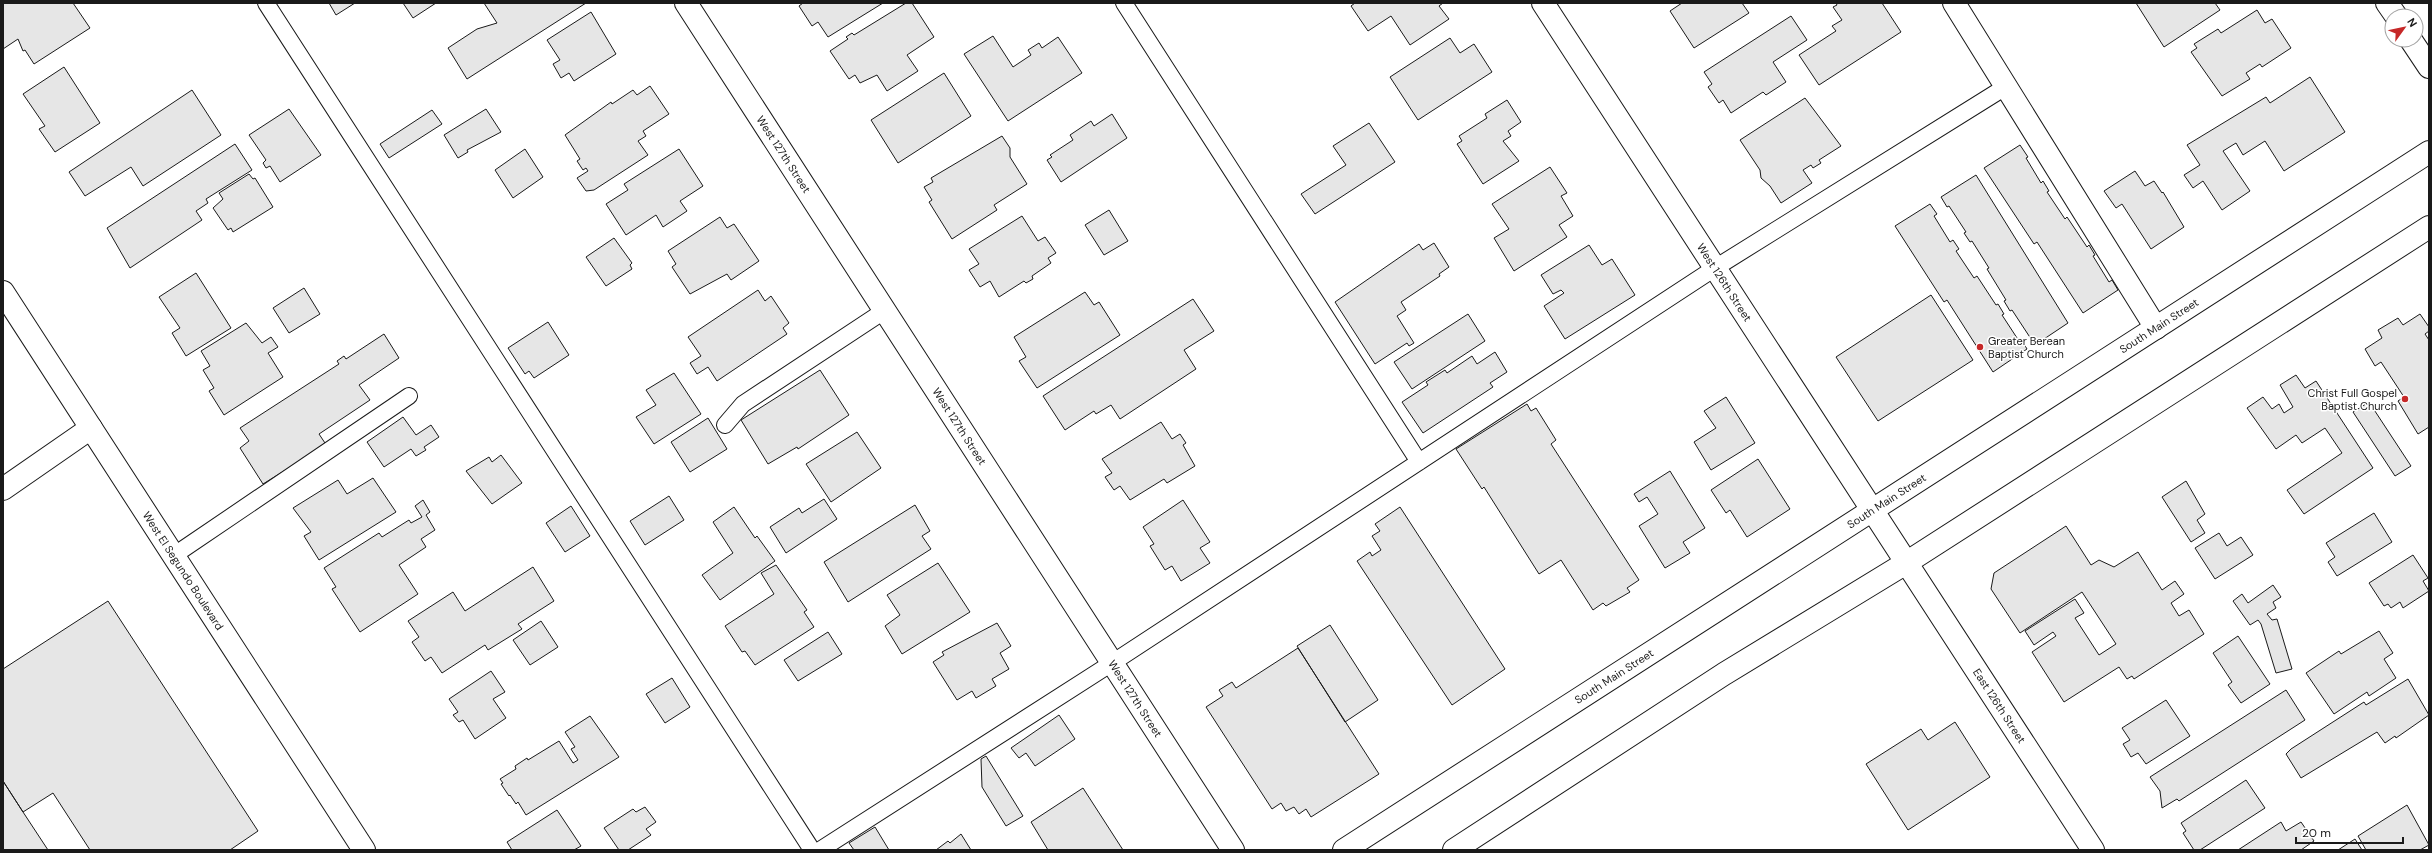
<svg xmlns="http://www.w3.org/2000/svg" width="2432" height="853" viewBox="0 0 2432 853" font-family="'DM Sans',sans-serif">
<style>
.building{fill:#e6e6e6;stroke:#1a1a1a}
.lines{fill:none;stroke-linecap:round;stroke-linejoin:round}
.lane-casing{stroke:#1a1a1a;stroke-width:18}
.street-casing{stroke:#1a1a1a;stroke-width:24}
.secondary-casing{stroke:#1a1a1a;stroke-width:24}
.primary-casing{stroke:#1a1a1a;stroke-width:24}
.lane{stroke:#fff;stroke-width:16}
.street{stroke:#fff;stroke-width:22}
.secondary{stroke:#fff;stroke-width:22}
.primary{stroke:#fff;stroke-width:22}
.poi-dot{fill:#c62828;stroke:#fff;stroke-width:1.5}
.labels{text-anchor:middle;stroke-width:3;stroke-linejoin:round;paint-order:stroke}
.street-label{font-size:11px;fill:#1a1a1a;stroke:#fff}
.poi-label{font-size:11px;fill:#1a1a1a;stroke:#fff;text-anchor:start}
</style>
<rect width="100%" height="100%" fill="#fff"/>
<path class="building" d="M 3,3 L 73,3 L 90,28 L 34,64 L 25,50 L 23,51 L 18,39 L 3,49 Z
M 329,3 L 355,3 L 336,15 Z
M 403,3 L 436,3 L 413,18 Z
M 484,3 L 586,3 L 467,79 L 448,48 L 477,29 L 497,23 Z
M 803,3 L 883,3 L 828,37 L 818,22 L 812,26 L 799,6 Z
M 906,3 L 912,3 L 934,37 L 907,55 L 918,71 L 887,91 L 877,75 L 860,83 L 855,75 L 849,79 L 830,51 L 848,39 L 846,37 L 852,33 L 854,35 Z
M 1355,3 L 1443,3 L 1439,6 L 1449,19 L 1410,45 L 1391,16 L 1368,31 L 1351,6 Z
M 1682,3 L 1742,3 L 1749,13 L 1694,48 L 1670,11 Z
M 1836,3 L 1882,3 L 1901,32 L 1819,85 L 1799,55 L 1836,31 L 1832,26 L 1842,20 L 1833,7 L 1837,5 Z
M 2136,3 L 2215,3 L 2220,10 L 2164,47 Z
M 2257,10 L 2265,23 L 2272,19 L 2291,48 L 2262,67 L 2260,64 L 2246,73 L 2250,79 L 2222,96 L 2191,52 L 2197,48 L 2194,44 L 2218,29 L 2221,33 Z
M 591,12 L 616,54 L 574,81 L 569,73 L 561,78 L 553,64 L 560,60 L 547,40 Z
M 1791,16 L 1807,40 L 1773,62 L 1786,82 L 1766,95 L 1763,92 L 1731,113 L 1723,100 L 1719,103 L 1708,87 L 1712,84 L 1704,72 Z
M 993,36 L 1013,67 L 1031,55 L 1028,50 L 1039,43 L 1042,48 L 1058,37 L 1082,73 L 1008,121 L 964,54 Z
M 1450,38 L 1460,53 L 1474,44 L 1492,72 L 1418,120 L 1390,77 Z
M 64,67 L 100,123 L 55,152 L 39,129 L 45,126 L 23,94 Z
M 944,73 L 971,116 L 898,163 L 871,120 Z
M 2310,77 L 2345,132 L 2284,171 L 2265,141 L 2243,155 L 2236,143 L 2223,151 L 2250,191 L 2222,210 L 2203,181 L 2193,188 L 2184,175 L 2200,165 L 2187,145 L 2266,97 L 2270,103 Z
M 650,86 L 669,114 L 643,131 L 646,136 L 638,141 L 648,155 L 594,190 L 586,191 L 577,178 L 588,171 L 586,168 L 583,170 L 577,161 L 580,159 L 565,135 L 611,102 L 612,104 L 633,90 L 637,95 Z
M 192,90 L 221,135 L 143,186 L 131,167 L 85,196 L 69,172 Z
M 1805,98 L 1841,146 L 1819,160 L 1821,163 L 1813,168 L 1811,165 L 1803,170 L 1812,183 L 1781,203 L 1770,186 L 1761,178 L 1760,170 L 1740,140 Z
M 1507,100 L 1521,122 L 1508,131 L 1511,136 L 1503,141 L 1519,161 L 1483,184 L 1457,144 L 1462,141 L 1459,136 L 1487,118 L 1485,114 Z
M 289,109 L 321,155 L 280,182 L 270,166 L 266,168 L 263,163 L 266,160 L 249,135 Z
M 486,109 L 501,132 L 467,150 L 468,152 L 458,158 L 444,135 Z
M 432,110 L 442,124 L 389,158 L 380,144 Z
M 1112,114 L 1127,138 L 1061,182 L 1047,160 L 1052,157 L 1050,155 L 1073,140 L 1070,135 L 1091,121 L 1094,126 Z
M 1369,123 L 1395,162 L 1315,214 L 1301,194 L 1346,165 L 1333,146 Z
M 1002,136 L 1010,148 L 1010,157 L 1027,184 L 994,205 L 997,210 L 952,239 L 929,202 L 932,200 L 924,187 L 933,182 L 931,178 Z
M 235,144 L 252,170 L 206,199 L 208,203 L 196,211 L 202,220 L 130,268 L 107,228 Z
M 2020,145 L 2028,157 L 2026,158 L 2041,183 L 2043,181 L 2049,191 L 2047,192 L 2065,219 L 2067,217 L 2087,247 L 2089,245 L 2095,255 L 2093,256 L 2109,282 L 2112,280 L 2118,290 L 2083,313 L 2037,242 L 2034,244 L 1984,168 Z
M 525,149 L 543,177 L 513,198 L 495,170 Z
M 679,149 L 703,186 L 680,201 L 687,211 L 663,227 L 656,215 L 626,235 L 606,204 L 628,190 L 624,184 Z
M 1550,167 L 1567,193 L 1561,196 L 1573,216 L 1559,225 L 1567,237 L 1514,271 L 1494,238 L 1509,229 L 1492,204 Z
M 2135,171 L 2145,186 L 2154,181 L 2162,193 L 2163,192 L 2184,227 L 2151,249 L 2122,204 L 2116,208 L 2104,191 Z
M 249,174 L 253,179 L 255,178 L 273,207 L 233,232 L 231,228 L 228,230 L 213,208 L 223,199 L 219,193 Z
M 1976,175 L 2068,323 L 2035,345 L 2012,310 L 2010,311 L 2004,301 L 2006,300 L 1987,269 L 1989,268 L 1972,241 L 1970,242 L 1964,233 L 1966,232 L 1949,206 L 1947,207 L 1941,197 Z
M 1930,204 L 1937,214 L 1934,216 L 1950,242 L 1953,240 L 1959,249 L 1956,251 L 1974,278 L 1977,276 L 1996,305 L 1998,304 L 2004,314 L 2002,315 L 2019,341 L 2021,339 L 2027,349 L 1993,372 L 1947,300 L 1944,302 L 1895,226 Z
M 1109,210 L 1128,241 L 1104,255 L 1085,225 Z
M 1022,216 L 1038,241 L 1045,237 L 1056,253 L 1048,258 L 1051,263 L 1032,276 L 1033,279 L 1026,283 L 1024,281 L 999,297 L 990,281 L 980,287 L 969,270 L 979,264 L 969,249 Z
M 720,217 L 727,228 L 734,224 L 759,261 L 731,280 L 727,274 L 690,294 L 672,267 L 676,264 L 668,251 Z
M 614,238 L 632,263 L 630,265 L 632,269 L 606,286 L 586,257 Z
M 1434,243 L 1449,267 L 1439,274 L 1440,276 L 1401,302 L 1406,310 L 1397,316 L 1414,343 L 1409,346 L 1407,343 L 1375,364 L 1335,302 L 1419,244 L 1423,250 Z
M 1589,245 L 1602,265 L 1612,259 L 1635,295 L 1565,339 L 1544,306 L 1564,293 L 1561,290 L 1553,294 L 1541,275 Z
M 196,273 L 231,328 L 186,356 L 172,333 L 180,328 L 159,297 Z
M 304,288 L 320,314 L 289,333 L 273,308 Z
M 758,290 L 765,301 L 771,296 L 789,323 L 783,328 L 787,334 L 717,381 L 708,367 L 697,374 L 690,363 L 701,356 L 688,337 Z
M 1085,292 L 1094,305 L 1099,302 L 1120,335 L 1037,388 L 1019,361 L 1026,357 L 1014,337 Z
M 1931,295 L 1973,360 L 1878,421 L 1836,357 Z
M 1193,299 L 1214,331 L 1184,350 L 1196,369 L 1120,419 L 1111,405 L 1096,414 L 1094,411 L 1065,430 L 1043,396 Z
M 1468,314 L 1485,341 L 1412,389 L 1394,362 Z
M 2420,314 L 2429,327 L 2429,331 L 2425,334 L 2429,340 L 2429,427 L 2418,434 L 2398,401 L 2404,397 L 2381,362 L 2375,366 L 2365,349 L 2382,338 L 2378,330 L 2398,318 L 2403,325 Z
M 548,322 L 569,355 L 534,378 L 529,371 L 525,374 L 508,348 Z
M 246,323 L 262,343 L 271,337 L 278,347 L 268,353 L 283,377 L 224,415 L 209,391 L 214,388 L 203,370 L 210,366 L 201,351 Z
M 384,334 L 399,358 L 359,385 L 370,400 L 319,434 L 325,443 L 313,453 L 263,484 L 240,448 L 249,441 L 240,428 L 339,364 L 337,361 L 344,356 L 346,359 Z
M 1495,352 L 1507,372 L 1490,383 L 1493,387 L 1423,433 L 1402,402 L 1428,385 L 1426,382 L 1445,370 L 1447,373 L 1472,356 L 1477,364 Z
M 820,370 L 849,415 L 798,449 L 797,447 L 768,464 L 741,420 Z
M 674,373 L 701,414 L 654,444 L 636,417 L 656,405 L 646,390 Z
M 2296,375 L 2305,388 L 2316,381 L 2373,468 L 2304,514 L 2287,490 L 2342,453 L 2325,428 L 2302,443 L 2296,435 L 2276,449 L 2247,408 L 2263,397 L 2272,409 L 2279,404 L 2284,413 L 2293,407 L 2280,385 Z
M 1726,397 L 1755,443 L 1711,470 L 1694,442 L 1716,428 L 1704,411 Z
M 2369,402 L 2411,466 L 2395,476 L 2353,412 Z
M 1527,404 L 1531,411 L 1536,408 L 1556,440 L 1551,444 L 1639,580 L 1627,588 L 1630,592 L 1606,606 L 1603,603 L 1593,610 L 1561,560 L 1539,574 L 1484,487 L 1482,489 L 1456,449 Z
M 403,417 L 416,435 L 431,425 L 439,437 L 424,447 L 426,450 L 416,456 L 411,449 L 384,467 L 367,442 Z
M 708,418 L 727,449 L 690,472 L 671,442 Z
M 1161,422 L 1172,439 L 1180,434 L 1186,443 L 1183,445 L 1195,466 L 1167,483 L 1164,479 L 1130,500 L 1120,486 L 1114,490 L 1105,477 L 1112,473 L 1102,459 Z
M 857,432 L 881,468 L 831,502 L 806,464 Z
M 501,455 L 522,483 L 492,504 L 466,471 L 489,457 L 492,462 Z
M 1758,459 L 1790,509 L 1747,537 L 1730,510 L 1726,513 L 1711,490 Z
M 1670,471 L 1705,528 L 1683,542 L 1690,553 L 1665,568 L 1639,526 L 1658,514 L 1647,497 L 1639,502 L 1634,494 Z
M 373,478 L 396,512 L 319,560 L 304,536 L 311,532 L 293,508 L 338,480 L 347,494 Z
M 2186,481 L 2205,514 L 2197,520 L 2205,533 L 2191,542 L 2162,497 Z
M 669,496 L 684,520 L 645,545 L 630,521 Z
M 824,499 L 837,519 L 786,553 L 770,527 L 799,508 L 802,513 Z
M 423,500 L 430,512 L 426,515 L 435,530 L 421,539 L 426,547 L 399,565 L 418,594 L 360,632 L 332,589 L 336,587 L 324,568 L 379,533 L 382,537 L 409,520 L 411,523 L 422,517 L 415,506 Z
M 1183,500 L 1210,542 L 1200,548 L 1210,563 L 1181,581 L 1172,566 L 1165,570 L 1150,546 L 1154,544 L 1143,527 Z
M 915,505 L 930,531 L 922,536 L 931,549 L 848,602 L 824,562 Z
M 571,506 L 590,536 L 565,552 L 546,523 Z
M 734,507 L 755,538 L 757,536 L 775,561 L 720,600 L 702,575 L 733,553 L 713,522 Z
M 1400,507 L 1505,669 L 1452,705 L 1357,561 L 1370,552 L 1372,556 L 1381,550 L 1372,536 L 1380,531 L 1375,524 Z
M 2374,513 L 2392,542 L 2337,576 L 2328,562 L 2335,557 L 2326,543 Z
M 2066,526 L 2091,565 L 2099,560 L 2114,567 L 2138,552 L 2162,590 L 2175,581 L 2184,594 L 2171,603 L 2179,616 L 2189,610 L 2204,634 L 2134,679 L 2132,676 L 2127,679 L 2119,667 L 2064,702 L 2032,652 L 2056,636 L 2053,632 L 2034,645 L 2025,631 L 2075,599 L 2084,613 L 2075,618 L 2099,655 L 2116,644 L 2082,592 L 2020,633 L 1991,589 L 1994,573 Z
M 2219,533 L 2227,546 L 2241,537 L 2253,555 L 2215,579 L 2195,548 Z
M 2413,555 L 2428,578 L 2423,581 L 2429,591 L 2403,608 L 2400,602 L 2391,608 L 2388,604 L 2384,606 L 2369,583 Z
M 938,563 L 970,612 L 902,654 L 885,626 L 900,615 L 887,595 Z
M 776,565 L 807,610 L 804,612 L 814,627 L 755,665 L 745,651 L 742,652 L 725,626 L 774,594 L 761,573 Z
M 533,567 L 554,601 L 518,624 L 522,629 L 488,650 L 485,645 L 442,673 L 431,657 L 425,661 L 412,642 L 419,637 L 408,621 L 453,592 L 465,611 Z
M 2273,585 L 2281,597 L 2273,602 L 2276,608 L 2267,614 L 2272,620 L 2277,619 L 2292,669 L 2276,673 L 2261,624 L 2258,620 L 2250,625 L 2233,601 L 2242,594 L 2248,603 Z
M 108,601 L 258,831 L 230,850 L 90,850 L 53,793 L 23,812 L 3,781 L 3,669 Z
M 541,621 L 558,647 L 530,665 L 513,640 Z
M 997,623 L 1011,646 L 1000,653 L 1009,669 L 992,679 L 996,686 L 976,698 L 972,691 L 957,700 L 933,662 L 944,655 L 942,652 Z
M 1330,625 L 1378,700 L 1345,722 L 1297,646 Z
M 2379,631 L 2393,653 L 2384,659 L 2396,678 L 2369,696 L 2367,692 L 2334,714 L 2306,673 L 2339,651 L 2341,654 Z
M 828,632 L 842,654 L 798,681 L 784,660 Z
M 2238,636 L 2270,684 L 2241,703 L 2228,685 L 2232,682 L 2213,653 Z
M 1298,648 L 1379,774 L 1311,817 L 1306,809 L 1299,814 L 1294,807 L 1286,811 L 1281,803 L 1272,809 L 1206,707 L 1223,696 L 1219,690 L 1232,682 L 1236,688 Z
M 491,671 L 505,692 L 493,699 L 506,718 L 475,739 L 463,720 L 459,722 L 453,715 L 458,712 L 449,699 Z
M 672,678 L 690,707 L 665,723 L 646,694 Z
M 2408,679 L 2429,715 L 2396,738 L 2395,736 L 2385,743 L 2377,732 L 2301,778 L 2286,754 L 2291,749 L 2364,702 L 2366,705 Z
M 2286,690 L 2305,720 L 2179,801 L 2177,799 L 2162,808 L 2160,791 L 2150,777 Z
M 2166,700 L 2190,736 L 2146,764 L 2138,753 L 2131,757 L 2123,744 L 2130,740 L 2122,728 Z
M 1059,715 L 1075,739 L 1035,766 L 1026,753 L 1019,758 L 1011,748 Z
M 590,716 L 619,757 L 526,815 L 518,802 L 516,804 L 510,795 L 509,796 L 501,784 L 503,783 L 500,779 L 516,769 L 515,766 L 527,758 L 528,760 L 559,741 L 573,763 L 578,760 L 571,749 L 575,747 L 565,732 Z
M 1955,722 L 1990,777 L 1908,830 L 1866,764 L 1921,729 L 1928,740 Z
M 986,756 L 1023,816 L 1006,826 L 982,787 L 981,759 Z
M 2246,780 L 2265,808 L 2200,850 L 2194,850 L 2183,833 L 2186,831 L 2181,823 Z
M 3,781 L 23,812 L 48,850 L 3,850 Z
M 1083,788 L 1123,850 L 1048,850 L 1031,822 Z
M 2407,805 L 2429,845 L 2420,850 L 2366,850 L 2358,836 Z
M 645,807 L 656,822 L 646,829 L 651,835 L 628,850 L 619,850 L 604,828 L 633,809 L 636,812 Z
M 557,810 L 581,846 L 574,850 L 512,850 L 507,842 Z
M 2281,822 L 2286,831 L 2301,822 L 2314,841 L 2301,850 L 2238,850 Z
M 875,827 L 889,850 L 854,850 L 849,843 Z
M 961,834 L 971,850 L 936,850 L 948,841 L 950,843 Z
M 2355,839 L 2362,850 L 2338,850 Z"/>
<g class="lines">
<defs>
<path id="lane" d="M 266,3 L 812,850
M 1124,3 L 1419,462
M 725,425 L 743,404 L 884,311
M 173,556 L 409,396
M 820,850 L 1112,663 L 1715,268 L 2007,86"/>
<g id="street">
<path id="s1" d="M 686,3 L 1233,850"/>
<path id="s2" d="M 1543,3 L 2093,850"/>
<path d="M 1954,3 L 2156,328"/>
<path d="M 2387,3 L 2396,16"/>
<path d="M 2411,40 L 2429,67"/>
<path d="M 3,489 L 91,428"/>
</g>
<g id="secondary">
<path id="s3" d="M 1344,850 L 2429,152"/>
<path d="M 1454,850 L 1724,674 L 1906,563 L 2429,227"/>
</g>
<g id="primary">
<path id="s4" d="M 3,292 L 364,850"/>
</g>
</defs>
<use href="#lane" class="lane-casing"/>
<use href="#street" class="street-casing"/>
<use href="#secondary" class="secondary-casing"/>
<use href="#primary" class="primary-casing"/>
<use href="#lane" class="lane"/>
<use href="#street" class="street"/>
<use href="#secondary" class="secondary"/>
<use href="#primary" class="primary"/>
</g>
<g class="poi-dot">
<circle cx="1980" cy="347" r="4"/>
<circle cx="2405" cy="399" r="4"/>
</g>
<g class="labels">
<g class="street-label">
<text dy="4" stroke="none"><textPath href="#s1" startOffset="180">West 127th Street</textPath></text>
<text dy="4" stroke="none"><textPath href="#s2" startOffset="333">West 126th Street</textPath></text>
<text dy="4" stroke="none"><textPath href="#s3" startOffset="969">South Main Street</textPath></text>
<text dy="4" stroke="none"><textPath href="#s1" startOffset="504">West 127th Street</textPath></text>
<text dy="4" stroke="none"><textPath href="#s3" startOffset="645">South Main Street</textPath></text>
<text dy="4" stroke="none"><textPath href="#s4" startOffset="332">West El Segundo Boulevard</textPath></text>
<text dy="4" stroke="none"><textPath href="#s3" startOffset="321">South Main Street</textPath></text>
<text dy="4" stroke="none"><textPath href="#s1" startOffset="828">West 127th Street</textPath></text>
<text dy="4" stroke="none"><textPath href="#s2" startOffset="838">East 126th Street</textPath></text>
</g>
<g class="poi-label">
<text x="1988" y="345">Greater Berean<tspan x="1988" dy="13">Baptist Church</tspan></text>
<text x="2397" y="397" text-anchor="end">Christ Full Gospel<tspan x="2397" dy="13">Baptist Church</tspan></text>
</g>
</g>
<rect width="2432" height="853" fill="none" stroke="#1a1a1a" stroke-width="8"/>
<g transform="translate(2404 28) rotate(57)"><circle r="19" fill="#ffffff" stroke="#a3a3a3"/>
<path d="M0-3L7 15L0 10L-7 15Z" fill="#c62828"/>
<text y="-6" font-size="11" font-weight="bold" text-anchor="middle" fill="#1a1a1a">N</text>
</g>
<path d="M2296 837v6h107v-6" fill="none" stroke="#1a1a1a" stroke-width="2"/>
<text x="2302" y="837" font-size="12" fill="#1a1a1a" stroke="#ffffff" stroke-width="3" paint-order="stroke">20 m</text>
</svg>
